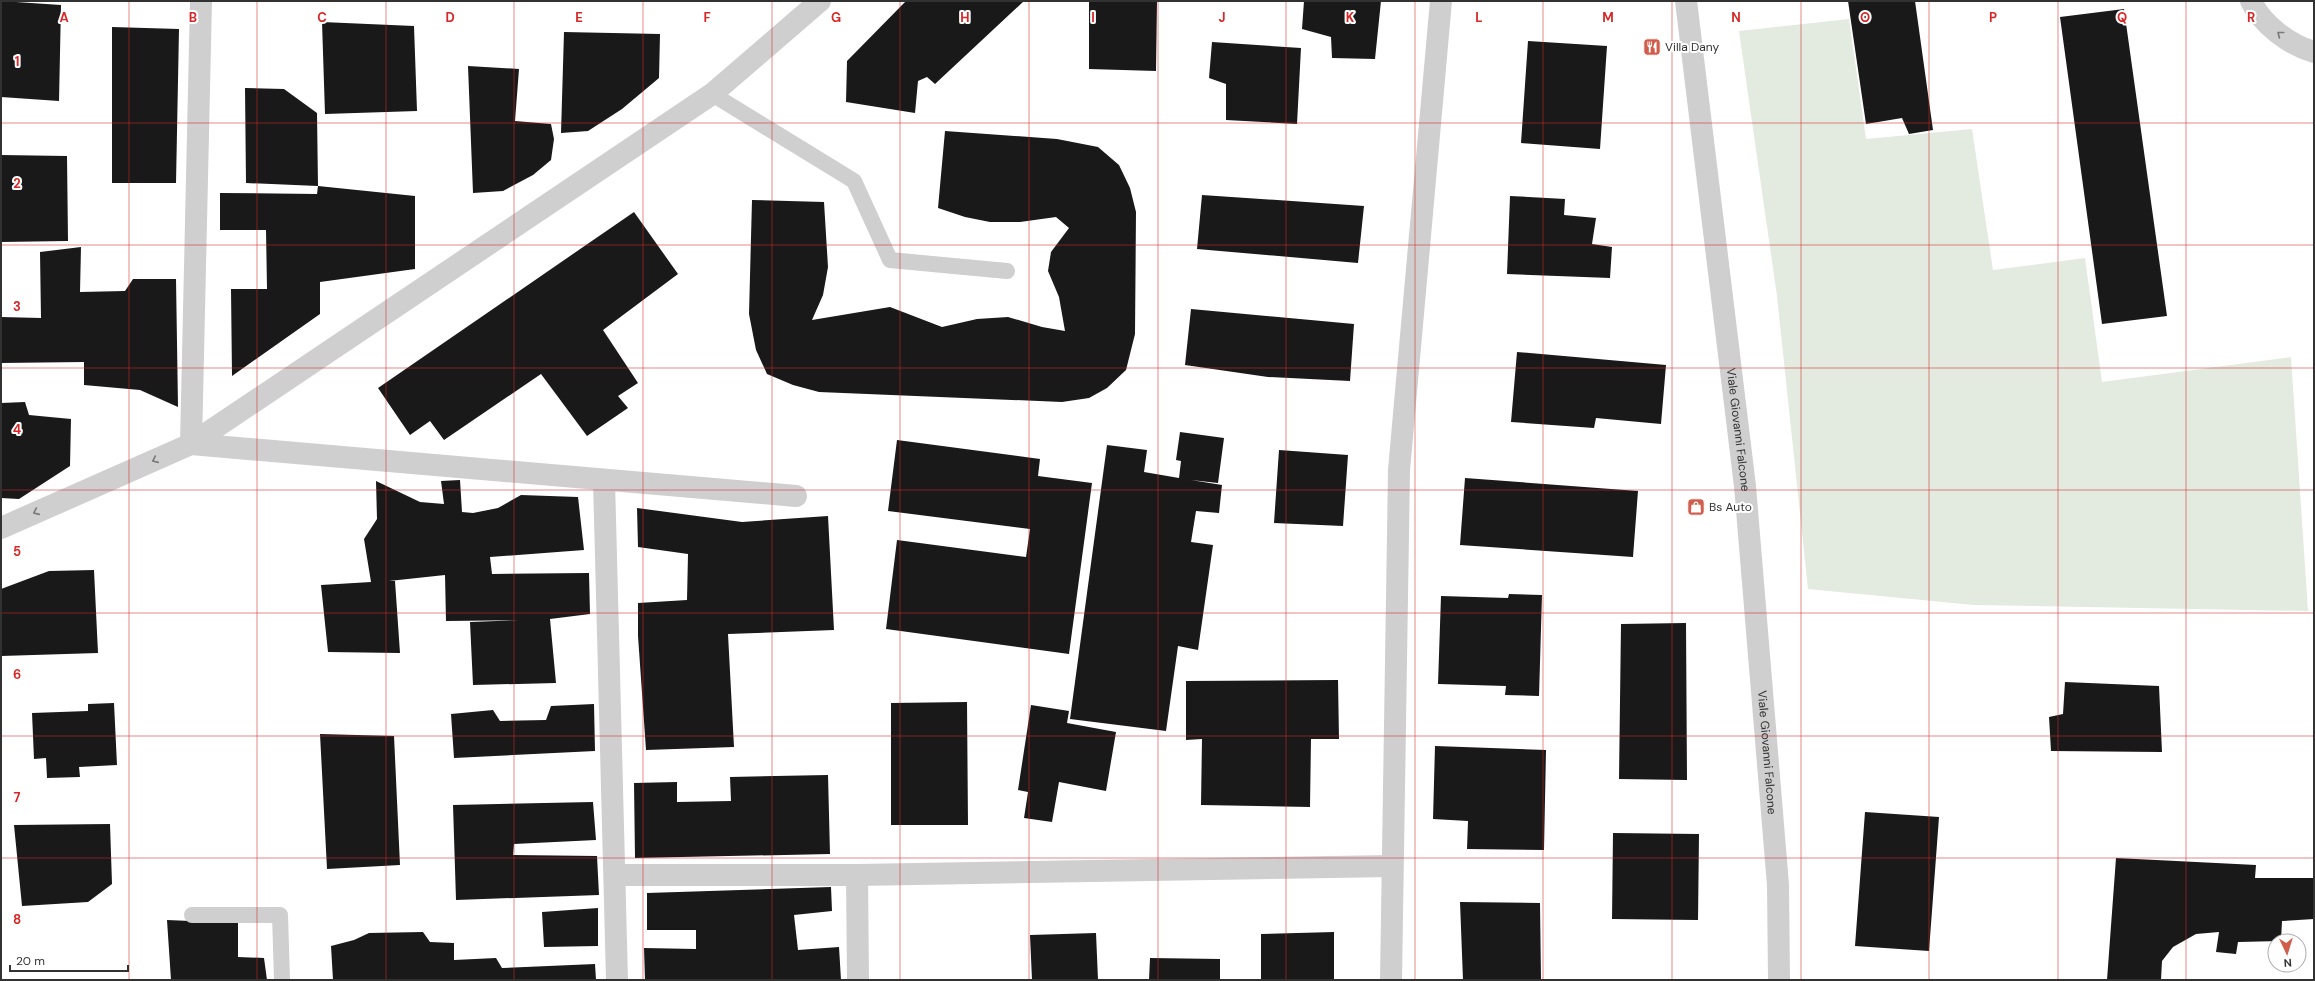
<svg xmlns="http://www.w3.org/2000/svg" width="2315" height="981" viewBox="0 0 2315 981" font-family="'DM Sans',sans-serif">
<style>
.green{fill:#e3eadf}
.building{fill:#191919}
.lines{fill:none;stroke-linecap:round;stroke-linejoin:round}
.service{stroke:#cfcfcf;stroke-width:16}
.minor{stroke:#cfcfcf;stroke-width:22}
.oneway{stroke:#797979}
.grid{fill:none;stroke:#d62828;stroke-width:1;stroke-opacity:0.55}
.labels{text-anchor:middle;stroke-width:4;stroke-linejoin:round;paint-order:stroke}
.poi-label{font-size:12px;fill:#323232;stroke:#fff;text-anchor:start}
.street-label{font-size:12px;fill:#323232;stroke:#fff}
.grid-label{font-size:13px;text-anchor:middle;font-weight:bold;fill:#d62828;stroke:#fff;stroke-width:4;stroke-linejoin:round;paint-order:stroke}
</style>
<rect width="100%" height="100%" fill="#fff"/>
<path class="green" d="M 1849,19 L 1866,139 L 1972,129 L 1993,270 L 2085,258 L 2102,382 L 2291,357 L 2308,611 L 1974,605 L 1808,589 L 1777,296 L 1739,31 Z"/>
<path class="building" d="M 1,1 L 61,5 L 59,101 L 1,97 Z
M 906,1 L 1024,1 L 935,84 L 927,77 L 918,81 L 915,113 L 846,102 L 847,61 Z
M 1089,1 L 1157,1 L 1156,71 L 1089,69 Z
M 1304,1 L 1381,1 L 1375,59 L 1332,58 L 1331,37 L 1302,29 Z
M 1848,1 L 1915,1 L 1933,130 L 1909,134 L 1902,118 L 1866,124 Z
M 2124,9 L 2167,316 L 2102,324 L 2060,17 Z
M 322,22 L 414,26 L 417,111 L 325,114 Z
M 112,27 L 179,29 L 176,183 L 112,183 Z
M 564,32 L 660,34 L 659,78 L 622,109 L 588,131 L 561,133 Z
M 1528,41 L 1607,46 L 1600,149 L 1521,143 Z
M 1212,42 L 1301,48 L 1297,124 L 1226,120 L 1226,84 L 1209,78 Z
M 468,66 L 519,69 L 515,121 L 551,124 L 554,139 L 551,160 L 533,175 L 503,191 L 473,193 Z
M 245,88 L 284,89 L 317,113 L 318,186 L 246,183 Z
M 945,131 L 1057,139 L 1098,147 L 1119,165 L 1130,188 L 1136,212 L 1135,334 L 1126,370 L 1107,388 L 1089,398 L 1062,402 L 819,392 L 793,385 L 767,374 L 756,350 L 749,314 L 752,200 L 824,202 L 828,267 L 823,295 L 812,320 L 890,307 L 942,327 L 977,319 L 1008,317 L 1042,327 L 1065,331 L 1059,297 L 1048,271 L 1051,252 L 1069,228 L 1056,217 L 1020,222 L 990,222 L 965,217 L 938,208 Z
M 1,155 L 67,156 L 68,241 L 1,242 Z
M 318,186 L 415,196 L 415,269 L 320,282 L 320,314 L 232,376 L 231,289 L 267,289 L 266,230 L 220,230 L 220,193 L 317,194 Z
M 1202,195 L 1364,206 L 1358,263 L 1197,249 Z
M 1510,196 L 1565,199 L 1564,215 L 1596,218 L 1592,244 L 1612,247 L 1610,278 L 1507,274 Z
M 634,212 L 678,274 L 603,330 L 638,383 L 618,396 L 628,408 L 587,436 L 541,374 L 444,440 L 430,421 L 410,435 L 378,388 Z
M 81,247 L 80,292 L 125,291 L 133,279 L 176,279 L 178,407 L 140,390 L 84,385 L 84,362 L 1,363 L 1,317 L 41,318 L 40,252 Z
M 1191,309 L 1354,324 L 1350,381 L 1268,377 L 1185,365 Z
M 1517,352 L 1666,365 L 1661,424 L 1596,418 L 1594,428 L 1511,422 Z
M 25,402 L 29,415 L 71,419 L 70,466 L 19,499 L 1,498 L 1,403 Z
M 1180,432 L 1224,438 L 1218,483 L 1191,480 L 1222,485 L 1219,513 L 1196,511 L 1191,542 L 1213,545 L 1198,650 L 1178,646 L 1166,731 L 1070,719 L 1107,445 L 1147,450 L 1144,472 L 1179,478 L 1181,461 L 1176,460 Z
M 897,440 L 1040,459 L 1038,476 L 1092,483 L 1069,654 L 886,629 L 897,540 L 1026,557 L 1030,529 L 888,511 Z
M 1279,450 L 1348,455 L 1343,526 L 1274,523 Z
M 1465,478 L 1638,491 L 1633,557 L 1460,545 Z
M 460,480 L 462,512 L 473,513 L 498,508 L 521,495 L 578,497 L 584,550 L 490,557 L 492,574 L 589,573 L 590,614 L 550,619 L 556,683 L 473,685 L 470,622 L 520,620 L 446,621 L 445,575 L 389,581 L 395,581 L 400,653 L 328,652 L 321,585 L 371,582 L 364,539 L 377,519 L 376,481 L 420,502 L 444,504 L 441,481 Z
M 637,508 L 742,522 L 828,516 L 834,630 L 728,634 L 734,747 L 646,750 L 638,636 L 638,603 L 687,600 L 688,554 L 638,547 Z
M 94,570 L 98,653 L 1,656 L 1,589 L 49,571 Z
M 1509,594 L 1542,595 L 1539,696 L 1505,695 L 1506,686 L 1438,684 L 1441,596 L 1508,598 Z
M 1686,623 L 1687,780 L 1619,779 L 1621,624 Z
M 1338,680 L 1339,739 L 1311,739 L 1310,807 L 1201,805 L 1202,739 L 1186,740 L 1186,681 Z
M 2065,682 L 2159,686 L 2162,752 L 2051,751 L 2049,717 L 2063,714 Z
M 967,702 L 968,825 L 891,825 L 891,703 Z
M 114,703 L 117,765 L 79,767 L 80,777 L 47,778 L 46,758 L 34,759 L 32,713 L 88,711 L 88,704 Z
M 594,704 L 595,751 L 454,758 L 451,714 L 493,710 L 500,721 L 546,720 L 551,706 Z
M 1031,705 L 1069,711 L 1067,723 L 1116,732 L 1106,791 L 1059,782 L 1052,822 L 1024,818 L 1028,792 L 1018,790 Z
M 320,734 L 394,736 L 400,865 L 327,869 Z
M 1435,746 L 1546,750 L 1544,850 L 1467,849 L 1468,821 L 1433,819 Z
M 828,775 L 830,854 L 635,858 L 634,783 L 677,782 L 677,802 L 731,801 L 730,777 Z
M 593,802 L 596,840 L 514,844 L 513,855 L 597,856 L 599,895 L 456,900 L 453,805 Z
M 1865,812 L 1939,817 L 1929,951 L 1855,946 Z
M 110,824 L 112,884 L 88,902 L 22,906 L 14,825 Z
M 1613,833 L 1699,834 L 1698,920 L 1612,919 Z
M 2116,858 L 2256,865 L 2255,878 L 2314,878 L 2314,919 L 2282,921 L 2281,941 L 2238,942 L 2236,954 L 2216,952 L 2219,932 L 2196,934 L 2173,947 L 2162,961 L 2161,980 L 2107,980 Z
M 831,887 L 832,911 L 794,915 L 798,950 L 839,947 L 841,980 L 645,980 L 644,948 L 696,949 L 696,930 L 647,930 L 647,893 Z
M 1460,902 L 1540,903 L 1541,980 L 1463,980 Z
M 598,908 L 598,946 L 544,947 L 542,912 Z
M 167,920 L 238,923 L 238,957 L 264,958 L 267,980 L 171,980 Z
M 423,932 L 430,942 L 454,943 L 454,960 L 496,958 L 502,968 L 595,964 L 596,980 L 333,980 L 331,946 L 354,940 L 369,933 Z
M 1334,932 L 1334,980 L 1261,980 L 1261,934 Z
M 1096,933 L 1098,980 L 1032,980 L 1030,935 Z
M 1150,958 L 1220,959 L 1220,980 L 1149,980 Z"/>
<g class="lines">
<path class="service" d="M 712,94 L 854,181 L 890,260 L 1007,271
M 192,915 L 280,915 L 282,980"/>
<g class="minor">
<path id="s1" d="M 1686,1 L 1745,486 L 1778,885 L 1779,980"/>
<path d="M 2251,1 C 2262,25 2290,45 2314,52"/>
<path d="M 191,444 L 796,496"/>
<path d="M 191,444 L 201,1"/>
<path d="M 604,480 L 617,980"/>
<path d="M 1,528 L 191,444 L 712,94 L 820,1"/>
<path d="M 615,875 L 857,875 L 1392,866"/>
<path d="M 857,875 L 858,980"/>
<path d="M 1391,980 L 1399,470 L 1441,1"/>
</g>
</g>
<defs><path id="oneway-chevron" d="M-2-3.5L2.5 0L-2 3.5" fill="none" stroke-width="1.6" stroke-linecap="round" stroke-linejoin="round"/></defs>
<g class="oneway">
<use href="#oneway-chevron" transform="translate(2280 34) rotate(-142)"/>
<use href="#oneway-chevron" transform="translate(155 460) rotate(156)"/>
<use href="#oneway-chevron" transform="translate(36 512) rotate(156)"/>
</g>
<path class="grid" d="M 129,1 L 129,980M 257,1 L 257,980M 386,1 L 386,980M 514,1 L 514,980M 643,1 L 643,980M 772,1 L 772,980M 900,1 L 900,980M 1029,1 L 1029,980M 1158,1 L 1158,980M 1286,1 L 1286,980M 1415,1 L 1415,980M 1543,1 L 1543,980M 1672,1 L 1672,980M 1801,1 L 1801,980M 1929,1 L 1929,980M 2058,1 L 2058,980M 2186,1 L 2186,980M 1,123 L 2314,123M 1,245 L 2314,245M 1,368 L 2314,368M 1,490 L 2314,490M 1,613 L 2314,613M 1,736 L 2314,736M 1,858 L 2314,858"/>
<defs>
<symbol id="restaurant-square" viewBox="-11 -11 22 22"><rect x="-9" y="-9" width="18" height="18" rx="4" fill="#d15d4c" stroke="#fff"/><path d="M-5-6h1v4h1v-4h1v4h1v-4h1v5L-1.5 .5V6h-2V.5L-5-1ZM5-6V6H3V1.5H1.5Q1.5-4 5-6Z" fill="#fff"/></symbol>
<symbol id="shop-square" viewBox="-11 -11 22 22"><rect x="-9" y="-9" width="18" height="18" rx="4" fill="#d15d4c" stroke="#fff"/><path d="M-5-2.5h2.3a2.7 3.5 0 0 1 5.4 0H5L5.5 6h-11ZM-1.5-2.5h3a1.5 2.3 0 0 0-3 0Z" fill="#fff"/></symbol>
</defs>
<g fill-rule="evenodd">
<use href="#restaurant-square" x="1642" y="37" width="20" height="20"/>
<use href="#shop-square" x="1686" y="497" width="20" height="20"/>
</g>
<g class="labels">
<g class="poi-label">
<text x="1665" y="51">Villa Dany</text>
<text x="1709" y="511">Bs Auto</text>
</g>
<g class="street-label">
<text dy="4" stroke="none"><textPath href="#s1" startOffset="432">Viale Giovanni Falcone</textPath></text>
<text dy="4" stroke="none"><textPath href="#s1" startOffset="756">Viale Giovanni Falcone</textPath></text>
</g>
</g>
<g class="grid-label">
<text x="64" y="22">A</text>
<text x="193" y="22">B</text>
<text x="322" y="22">C</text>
<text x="450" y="22">D</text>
<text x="579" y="22">E</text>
<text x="707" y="22">F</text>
<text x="836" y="22">G</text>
<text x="965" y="22">H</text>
<text x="1093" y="22">I</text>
<text x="1222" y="22">J</text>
<text x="1350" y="22">K</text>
<text x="1479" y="22">L</text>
<text x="1608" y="22">M</text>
<text x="1736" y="22">N</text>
<text x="1865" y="22">O</text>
<text x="1993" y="22">P</text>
<text x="2122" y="22">Q</text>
<text x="2251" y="22">R</text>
<text x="17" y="66">1</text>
<text x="17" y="188">2</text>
<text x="17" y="311">3</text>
<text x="17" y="434">4</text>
<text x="17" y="556">5</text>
<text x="17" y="679">6</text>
<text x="17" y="802">7</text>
<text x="17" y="924">8</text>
</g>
<rect width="2315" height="981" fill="none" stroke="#323232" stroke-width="4"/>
<g transform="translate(2287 953) rotate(176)"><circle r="19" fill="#ffffff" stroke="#adadad"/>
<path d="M0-3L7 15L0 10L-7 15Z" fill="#d15d4c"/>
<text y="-6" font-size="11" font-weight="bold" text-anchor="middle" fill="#323232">N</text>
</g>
<path d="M10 965v6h118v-6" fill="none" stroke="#323232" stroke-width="2"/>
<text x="16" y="965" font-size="12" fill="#323232" stroke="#ffffff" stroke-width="3" paint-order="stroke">20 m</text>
</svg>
